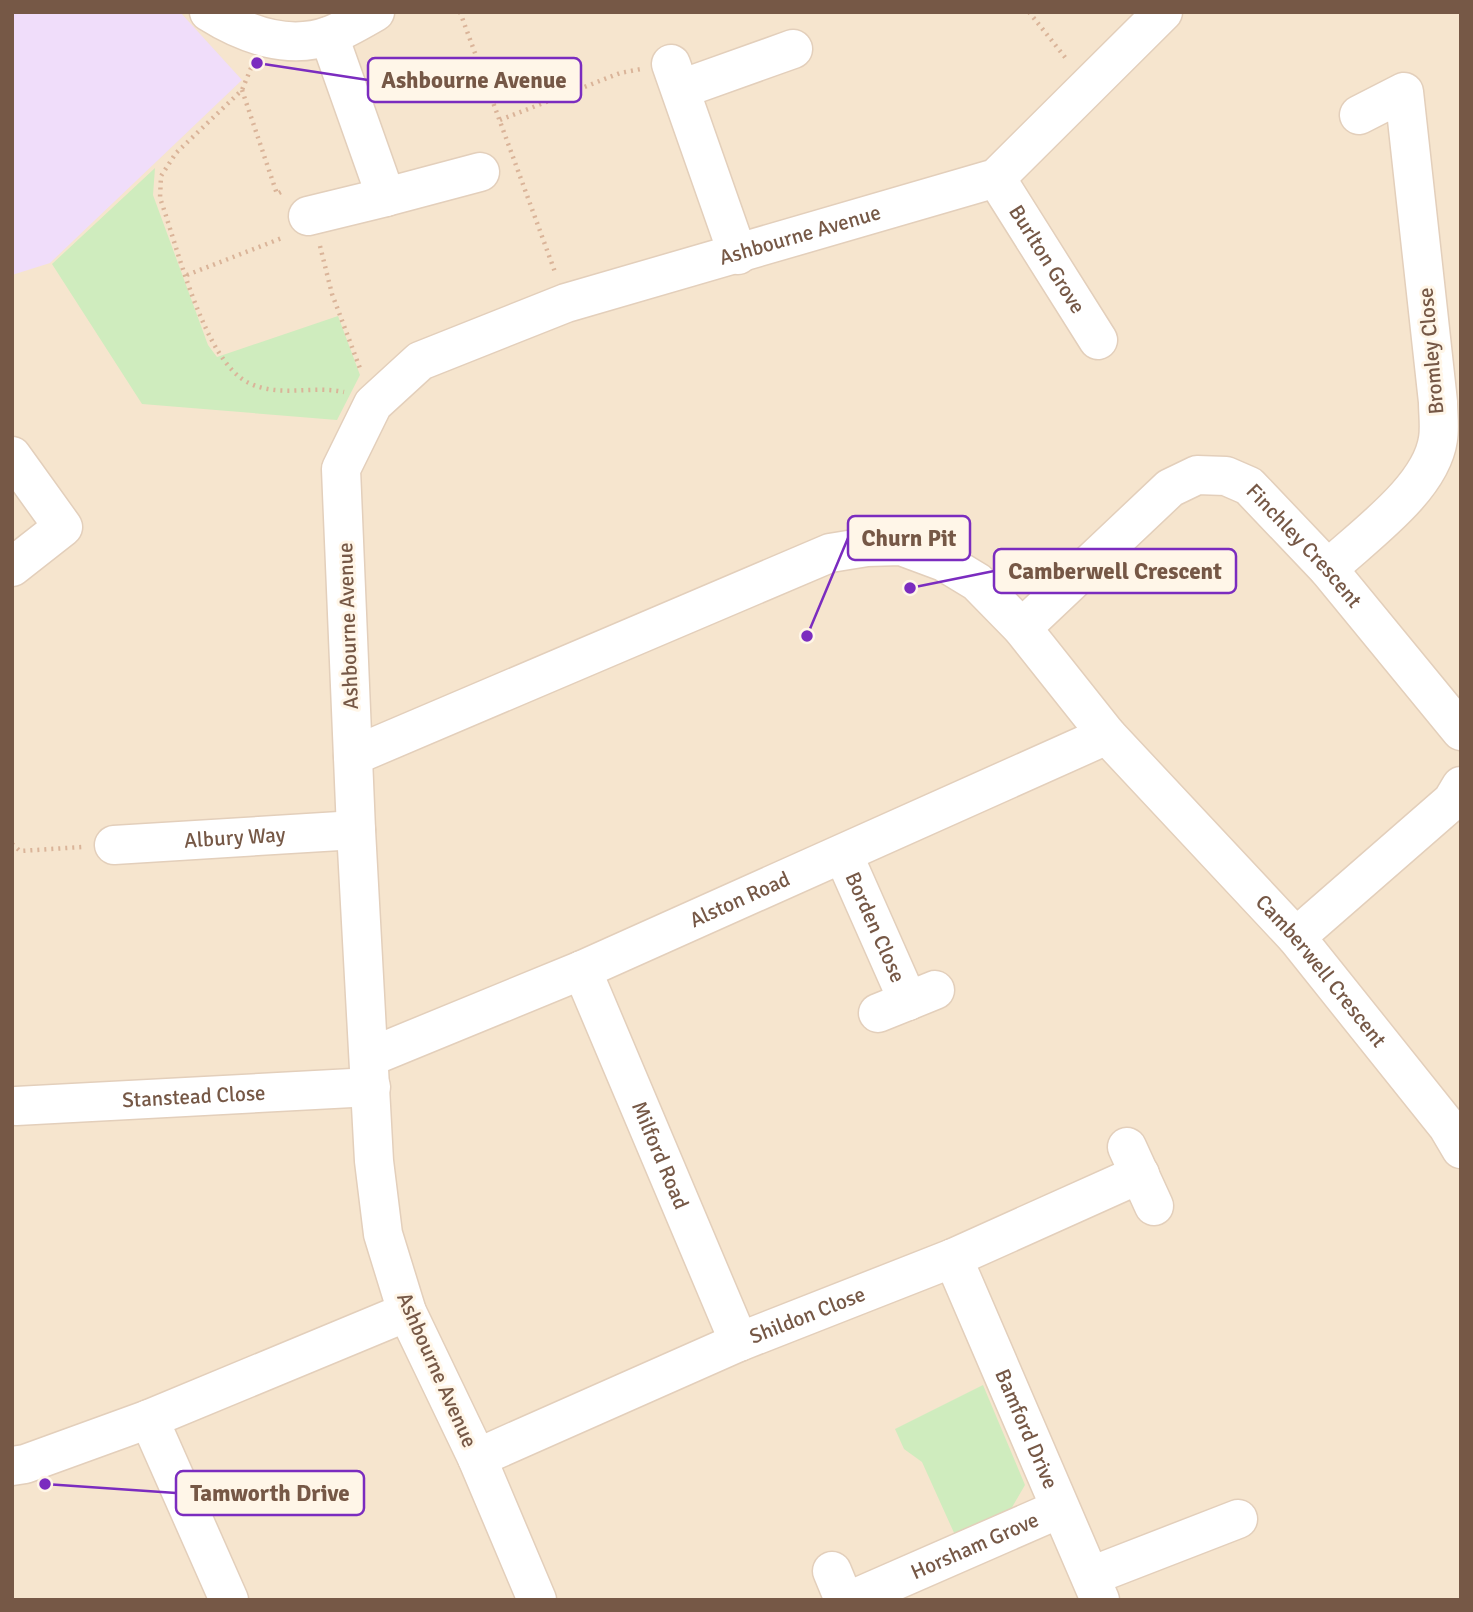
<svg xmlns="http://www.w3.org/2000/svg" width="1473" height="1612" viewBox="0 0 1473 1612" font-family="Signika,sans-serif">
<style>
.residential{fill:#f6e5ce}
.education{fill:#f0ddfa}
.grass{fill:#cfecbe}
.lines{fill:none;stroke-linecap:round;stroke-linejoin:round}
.minor-casing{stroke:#e3cfbb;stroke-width:41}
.path{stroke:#dab499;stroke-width:4.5;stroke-dasharray:2 5;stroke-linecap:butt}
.minor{stroke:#fff;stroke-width:38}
.labels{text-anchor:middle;stroke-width:6;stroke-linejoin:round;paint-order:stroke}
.street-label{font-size:21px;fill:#765846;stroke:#fff6e8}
.leader{fill:none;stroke:#7b2cbf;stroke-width:2.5}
.callout-dot{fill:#7b2cbf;stroke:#fff6e8;stroke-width:2.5}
.callout{fill:#fff6e8;stroke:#7b2cbf;stroke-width:2.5}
.callout-label{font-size:23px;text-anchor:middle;font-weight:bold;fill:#765846}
</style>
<rect width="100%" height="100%" fill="#fef3e0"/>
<path class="residential" d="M 12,12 L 1461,12 L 1461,1600 L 12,1600 Z"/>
<path class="education" d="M 12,12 L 180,12 L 242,80 L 50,263 L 12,275 Z"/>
<path class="grass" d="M 155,168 L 153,195 L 208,345 L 217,357 L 338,316 L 360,375 L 337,420 L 142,404 L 52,264 Z
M 983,1385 L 1025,1485 L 1011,1509 L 955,1535 L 922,1462 L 904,1449 L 895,1429 Z"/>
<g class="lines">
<defs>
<g id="minor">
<path d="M 209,12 C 244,34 289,51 331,35 C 346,29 361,20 375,12"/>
<path d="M 671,64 L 738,255"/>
<path d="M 681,89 L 793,49"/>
<path id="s1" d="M 996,178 L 1098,340"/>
<path d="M 386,197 L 480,172"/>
<path d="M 308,216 L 386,197 L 329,36"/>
<path d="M 12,456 L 63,527 L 12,567"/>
<path d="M 1328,569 C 1363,536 1431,489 1438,439 C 1440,427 1438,414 1438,402 L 1404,92 L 1359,115"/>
<path id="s2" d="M 1022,628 L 1170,488 L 1197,475 L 1226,476 L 1249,486 L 1328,569 L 1461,731"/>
<path id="s3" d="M 353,756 L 830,553 L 867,547 L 901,546 L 944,562 L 977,582 L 1022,628 L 1107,735 L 1296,937 L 1448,1127 L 1461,1149"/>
<path id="s4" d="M 114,845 L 356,830"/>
<path id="s5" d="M 843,854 L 908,1001"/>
<path d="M 1296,937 L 1452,801 L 1461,786"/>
<path id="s6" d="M 582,970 L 739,1342"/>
<path d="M 878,1013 L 935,990"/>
<path id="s7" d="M 370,1057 L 582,970 L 1107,735"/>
<path id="s8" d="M 16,1106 L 371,1087"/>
<path d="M 1127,1147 L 1154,1206"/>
<path id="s9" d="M 953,1258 L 1100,1600"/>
<path d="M 149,1419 L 229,1600"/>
<path id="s10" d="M 477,1458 L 739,1342 L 953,1258 L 1140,1174"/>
<path d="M 12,1466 L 25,1464 L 149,1419 L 407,1312"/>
<path d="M 832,1571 L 844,1600"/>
<path d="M 1091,1576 L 1238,1519"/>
<path id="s11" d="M 537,1600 L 477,1458 L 407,1312 L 383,1234 L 374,1161 L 356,830 L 341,469 L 373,404 L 420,361 L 566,303 L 996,178 L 1163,12"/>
<path id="s12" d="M 851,1600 L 1059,1509"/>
</g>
</defs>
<use href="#minor" class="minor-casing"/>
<path class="path" d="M 460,12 L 555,272
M 1029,12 L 1068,61
M 251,68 L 242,90 L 176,153 L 161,176 L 160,198 C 177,245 204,362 249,383 C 280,398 312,385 344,392
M 242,90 L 277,194 L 283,191
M 500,120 L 620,73 L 641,69
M 320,246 L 332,294 L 361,371
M 187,275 L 282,238
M 12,844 L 20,851 L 82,847"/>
<use href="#minor" class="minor"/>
</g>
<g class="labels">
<g class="street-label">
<text dy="7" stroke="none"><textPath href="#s11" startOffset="1701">Ashbourne Avenue</textPath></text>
<text dy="7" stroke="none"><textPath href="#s1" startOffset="96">Burlton Grove</textPath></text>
<text transform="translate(1431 351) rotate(-95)" y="7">Bromley Close</text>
<text dy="7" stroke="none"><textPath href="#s2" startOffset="369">Finchley Crescent</textPath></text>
<text transform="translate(348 626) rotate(-92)" y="7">Ashbourne Avenue</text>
<text dy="7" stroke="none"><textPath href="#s4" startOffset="121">Albury Way</textPath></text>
<text dy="7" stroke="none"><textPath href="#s7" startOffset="402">Alston Road</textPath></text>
<text dy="7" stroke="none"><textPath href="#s5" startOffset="80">Borden Close</textPath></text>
<text dy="7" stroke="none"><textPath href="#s3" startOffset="1194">Camberwell Crescent</textPath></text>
<text dy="7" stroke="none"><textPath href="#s8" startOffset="178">Stanstead Close</textPath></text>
<text dy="7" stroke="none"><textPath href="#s6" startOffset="201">Milford Road</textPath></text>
<text dy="7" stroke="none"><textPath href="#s10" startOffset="360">Shildon Close</textPath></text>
<text transform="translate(437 1370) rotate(66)" y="7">Ashbourne Avenue</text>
<text dy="7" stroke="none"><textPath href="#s9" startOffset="186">Bamford Drive</textPath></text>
<text dy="7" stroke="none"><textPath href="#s12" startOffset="135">Horsham Grove</textPath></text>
</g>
</g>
<path class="leader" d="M257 63L368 80M807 636L848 538M910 588L994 571M45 1484L176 1493"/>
<g class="callout-dot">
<circle cx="257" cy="63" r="7"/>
<circle cx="807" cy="636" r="7"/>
<circle cx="910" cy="588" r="7"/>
<circle cx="45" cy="1484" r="7"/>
</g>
<g class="callout">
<rect x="368" y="58" width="213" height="44" rx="7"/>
<rect x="848" y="516" width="122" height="44" rx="7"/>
<rect x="994" y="549" width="242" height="44" rx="7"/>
<rect x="176" y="1471" width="188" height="44" rx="7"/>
</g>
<g class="callout-label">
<text x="474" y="88">Ashbourne Avenue</text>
<text x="909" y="546">Churn Pit</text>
<text x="1115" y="579">Camberwell Crescent</text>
<text x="270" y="1501">Tamworth Drive</text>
</g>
<rect width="1473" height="1612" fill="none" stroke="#765846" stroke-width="28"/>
</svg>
